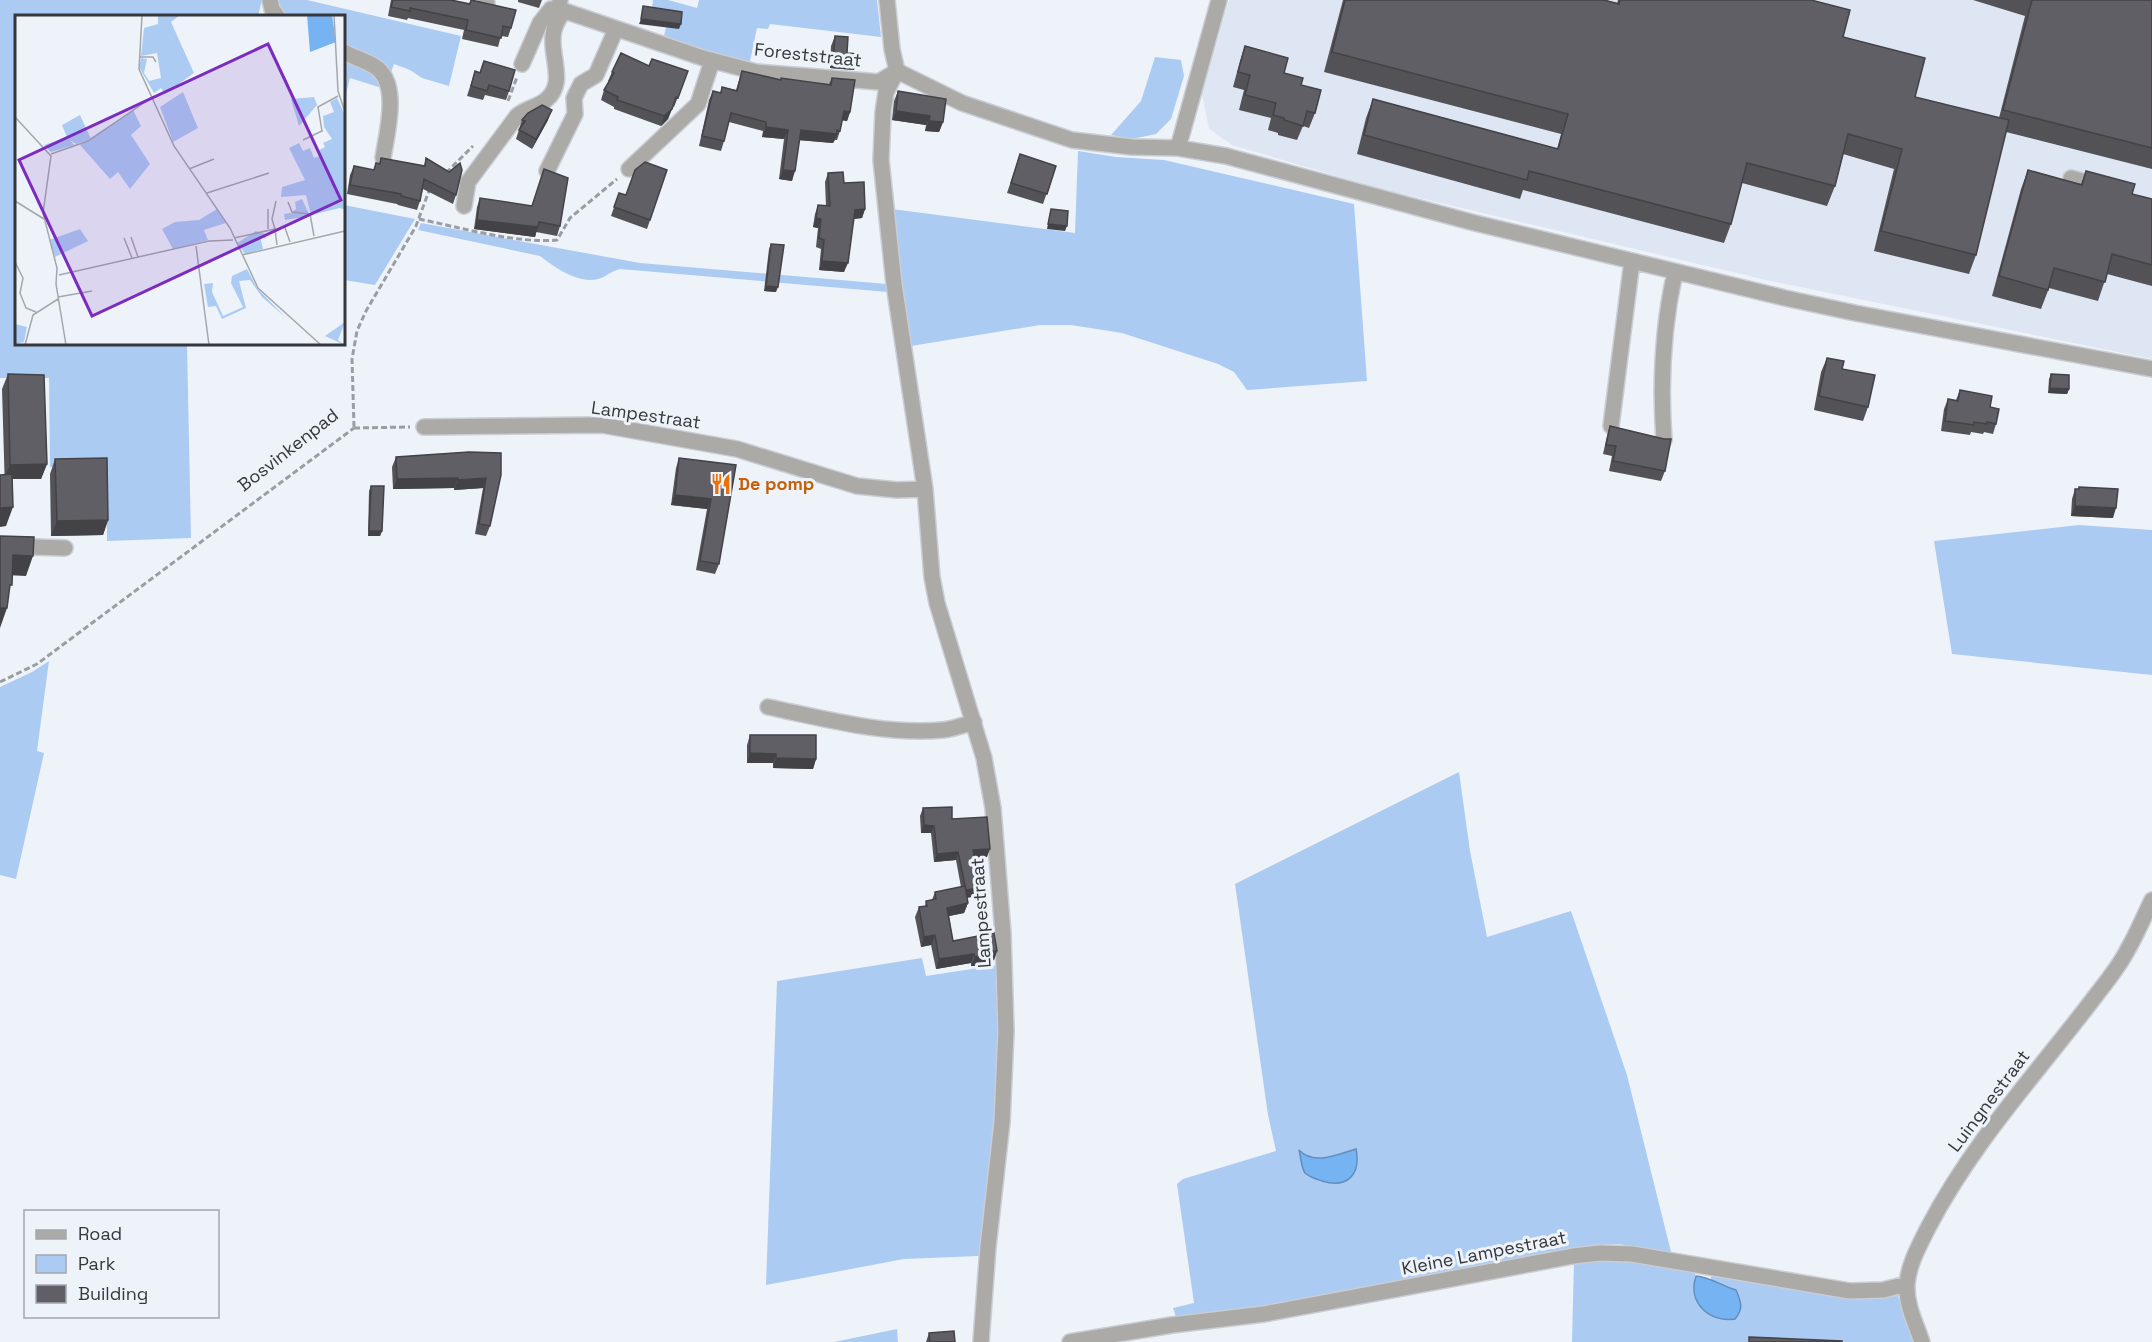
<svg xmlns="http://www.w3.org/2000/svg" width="2152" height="1342" viewBox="0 0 2152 1342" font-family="'Space Grotesk',sans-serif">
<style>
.built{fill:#dee6f3}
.green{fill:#accbf3;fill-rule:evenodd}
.water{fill:#76b3f2;stroke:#628ebb;stroke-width:1.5}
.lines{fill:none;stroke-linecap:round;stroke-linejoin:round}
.minor-casing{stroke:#c9cdd4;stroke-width:18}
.path{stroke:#9a9ea3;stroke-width:3;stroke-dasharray:6 3;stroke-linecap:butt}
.minor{stroke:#abaaa7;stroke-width:15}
.wall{fill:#535257}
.shaded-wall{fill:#434247}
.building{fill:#605f65;stroke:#434247;stroke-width:1.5}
.labels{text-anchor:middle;stroke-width:6;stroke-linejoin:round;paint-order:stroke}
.street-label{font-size:18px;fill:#35373a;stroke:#eef3fa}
.food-label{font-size:18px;font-weight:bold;fill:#c56008;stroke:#eef3fa;text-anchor:start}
.inset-road{fill:none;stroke:#a4a8ad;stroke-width:1.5}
.view{fill:#7b2cbf;fill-opacity:0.15;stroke:#7b2cbf;stroke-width:3}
.inset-edge{fill:none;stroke:#35373a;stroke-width:3}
</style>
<rect width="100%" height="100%" fill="#eef3fa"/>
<path class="built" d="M 1229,0 L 2152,0 L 2152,359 L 1766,280 L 1381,189 L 1232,145 L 1209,129 L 1202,94 Z"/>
<path class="green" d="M 0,0 L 262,0 L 258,16 L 16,16 L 16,344 L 187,344 L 191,538 L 107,541 L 107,467 L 50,467 L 49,378 L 0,378 Z
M 270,0 L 307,0 L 461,36 L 449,86 L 422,78 L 410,70 L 394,64 L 385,89 L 350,78 L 344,102 L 344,16 L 267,16 Z
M 653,0 L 668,0 L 697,8 L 699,0 L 877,0 L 881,37 L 770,24 L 768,29 L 757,28 L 749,66 L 663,40 L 669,15 L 652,9 Z
M 1155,57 L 1181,60 L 1184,76 L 1171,119 L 1156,134 L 1132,139 L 1111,135 L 1141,101 Z
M 1078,151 L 1116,157 L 1164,160 L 1354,204 L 1367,381 L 1247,390 L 1234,372 L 1218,364 L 1122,333 L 1071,325 L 1040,325 L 911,346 L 892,209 L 1075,233 Z
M 344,205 L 415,219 L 375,285 L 344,280 Z
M 421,223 L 640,263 L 887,284 L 888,292 L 620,269 C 611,271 606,277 598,279 C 578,284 554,267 540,256 L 418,230 Z
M 2079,525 L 2152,530 L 2152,675 L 1952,654 L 1934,541 Z
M 49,661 L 37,751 L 44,753 L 16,879 L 0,875 L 0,687 L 32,672 Z
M 1459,772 L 1470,851 L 1487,937 L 1571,911 L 1627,1075 L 1672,1256 L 1620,1244 L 1593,1245 L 1559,1250 L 1414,1282 L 1216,1316 L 1177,1320 L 1173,1308 L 1194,1303 L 1177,1184 L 1183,1179 L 1276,1151 L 1268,1115 L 1235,884 ZM 1355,1149 L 1303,1170 L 1300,1151 C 1316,1165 1338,1154 1355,1149 Z
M 922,958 L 926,976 L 998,965 L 1000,1059 L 979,1256 L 904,1259 L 766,1285 L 777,981 Z
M 1620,1258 L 1696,1270 L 1694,1281 L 1703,1310 C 1714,1318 1722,1321 1735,1319 L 1741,1308 L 1736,1290 L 1711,1280 L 1711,1272 L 1875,1297 L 1898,1296 L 1914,1342 L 1572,1342 L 1574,1261 Z
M 897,1329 L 898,1342 L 834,1342 Z"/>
<path class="water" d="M 1356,1149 C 1361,1174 1348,1189 1322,1181 C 1316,1179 1309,1177 1305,1173 C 1301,1167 1301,1157 1299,1150 C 1314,1166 1338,1154 1356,1149 Z
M 1696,1276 C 1710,1277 1722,1286 1736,1290 C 1741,1302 1744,1308 1735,1319 C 1709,1323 1687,1302 1696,1276 Z"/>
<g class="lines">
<defs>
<path id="minor" d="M 270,0 L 272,9 L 277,16
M 485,0 L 487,3
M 560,0 L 559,9 L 703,58 L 756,72 L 879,82 L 897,71
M 887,0 L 892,49 L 897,71 L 962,103 L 1072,140 L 1132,147 L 1178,148 L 1226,156 L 1471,222 L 1785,298 L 1855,313 L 2152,369
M 344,52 C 353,57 364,60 374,66 C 401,82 387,132 383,158
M 522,64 L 540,23 L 551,9 L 559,9
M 897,71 L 886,92 L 883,112 L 881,160 L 894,284 L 925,489 L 932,577 L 937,603 L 984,758 L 993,808 L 1003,934 L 1006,1031 L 1002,1122 L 988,1247 L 981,1342
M 1178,148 L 1219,0
M 629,169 L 698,104 L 712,61
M 547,171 L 575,114 L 574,98 L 581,84 L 596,75 L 616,29
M 2071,178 L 2100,186
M 464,206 L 468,182 L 517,116 C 526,108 538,107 546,100 C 566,84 551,58 553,37 C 553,27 558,19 564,11
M 1611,426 L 1632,261
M 424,427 L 602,425 L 737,449 L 857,486 L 897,490 L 925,489
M 1664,440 C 1660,385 1663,326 1675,272
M 0,546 L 65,548
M 768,707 C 826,719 883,735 943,730 C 953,729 964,725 974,722
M 1070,1342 L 1172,1325 L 1264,1314 L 1573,1256 L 1600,1253 L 1632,1254 L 1850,1291 L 1883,1290 L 1907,1284
M 1922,1342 C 1916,1324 1906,1305 1907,1285 C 1908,1265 1920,1244 1929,1226 C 1974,1140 2039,1071 2097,994 C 2108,980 2120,965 2128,949 C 2137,934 2144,916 2152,900"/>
</defs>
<use href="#minor" class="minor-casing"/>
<path class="path" d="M 508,101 L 517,77
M 446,173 L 473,146
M 419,219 C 458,227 517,244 557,240 L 570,218 L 617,179
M 354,427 L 352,359 L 357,331 L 366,311 L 416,226 L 430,188
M 354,428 L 410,427
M 0,682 L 37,664 L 354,428"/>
<use href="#minor" class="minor"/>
</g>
<path class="wall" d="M 391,0 L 451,0 L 469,4 L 471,0 L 511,28 L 508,37 L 501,36 L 498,47 L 462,39 L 464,30 L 408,18 L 407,20 L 388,16 Z
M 518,0 L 542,0 L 539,8 L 518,2 Z
M 1343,0 L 1604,0 L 1617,3 L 1618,0 L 1811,0 L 1843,37 L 1915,97 L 1999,118 L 2025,16 L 1973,0 L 2152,0 L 2152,169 L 2006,132 L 1976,255 L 1969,274 L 1874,251 L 1894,169 L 1843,154 L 1835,186 L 1827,206 L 1742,183 L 1731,224 L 1724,243 L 1523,190 L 1520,199 L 1357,154 L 1366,118 L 1373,99 L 1557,149 L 1561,134 L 1324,72 Z
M 835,36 L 847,53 L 854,70 L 830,68 L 831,46 Z
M 1245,46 L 1301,85 L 1315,113 L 1309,128 L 1303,126 L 1297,140 L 1278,135 L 1278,133 L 1268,130 L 1271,118 L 1239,110 L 1244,90 L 1233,87 L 1240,61 Z
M 484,61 L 509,91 L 506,100 L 485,95 L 483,100 L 467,96 L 475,71 L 480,72 Z
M 649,66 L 688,71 L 674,107 L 673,106 L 668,119 L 661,126 L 614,109 L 614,107 L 601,100 L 604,90 L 609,81 L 608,81 L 612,72 Z
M 742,71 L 780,80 L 829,84 L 832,78 L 850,112 L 847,121 L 842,120 L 840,131 L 837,140 L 835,140 L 833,143 L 799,140 L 792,181 L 779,179 L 784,139 L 762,137 L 763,131 L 729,122 L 724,141 L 721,151 L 699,146 L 709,100 L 713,91 L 720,93 L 722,87 L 736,90 Z
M 898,91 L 943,122 L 939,132 L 925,131 L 926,125 L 892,120 L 894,101 Z
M 522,120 L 548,120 L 532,149 L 516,139 Z
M 1020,154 L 1056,166 L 1043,204 L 1007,193 Z
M 381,158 L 424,166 L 426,158 L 456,195 L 453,204 L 423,189 L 420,201 L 417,210 L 398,205 L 397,204 L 347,194 L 350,175 L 354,166 L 374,170 L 376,163 L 379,164 Z
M 667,170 L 647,229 L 611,216 L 619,193 L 626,195 Z
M 2028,170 L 2081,184 L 2086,171 L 2132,194 L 2152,199 L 2152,286 L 2107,274 L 2098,301 L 2049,288 L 2041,309 L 1992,296 L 2021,189 Z
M 828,173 L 844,183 L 865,209 L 862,218 L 854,219 L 844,272 L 819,270 L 821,249 L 816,247 L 818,228 L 813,227 L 815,214 L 818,205 L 826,206 L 825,182 Z
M 480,198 L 560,226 L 557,236 L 536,232 L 535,237 L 474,229 L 477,207 Z
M 771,244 L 776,292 L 764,291 L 769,249 Z
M 1827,358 L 1842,369 L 1868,407 L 1863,421 L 1814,410 L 1821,372 Z
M 8,374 L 47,464 L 41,479 L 12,479 L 6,526 L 2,389 Z
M 2051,374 L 2069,389 L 2067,394 L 2048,393 L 2049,379 Z
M 1960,390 L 1990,407 L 1996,424 L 1993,434 L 1984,432 L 1983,434 L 1971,432 L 1970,435 L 1941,431 L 1944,409 L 1948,399 L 1956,400 Z
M 1610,426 L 1665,471 L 1661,481 L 1609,471 L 1612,456 L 1603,454 L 1607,436 Z
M 501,453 L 490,526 L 486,536 L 475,534 L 483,488 L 454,490 L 454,488 L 393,489 L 392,467 L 396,457 Z
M 679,458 L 736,465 L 719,564 L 715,574 L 696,570 L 707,509 L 671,505 L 676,468 Z
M 55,459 L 108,520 L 103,535 L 51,536 L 50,474 Z
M 371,486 L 382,531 L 380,536 L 368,536 L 369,491 Z
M 2079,487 L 2113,518 L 2071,516 L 2072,499 L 2075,489 L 2078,489 Z
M 750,735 L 816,759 L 813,769 L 773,768 L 773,763 L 747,763 L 747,745 Z
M 923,808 L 952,819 L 987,857 L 974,858 L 980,888 L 977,896 L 967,898 L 968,903 L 964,913 L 949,916 L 953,941 L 997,951 L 994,960 L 989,961 L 988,965 L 971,966 L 971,963 L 936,969 L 931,945 L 921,947 L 915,917 L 919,907 L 925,906 L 926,901 L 932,900 L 935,892 L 961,887 L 956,860 L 934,862 L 931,833 L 921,833 L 920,816 Z
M 929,1333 L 955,1342 L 926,1342 Z"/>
<path class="shaded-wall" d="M 641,19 L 681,24 L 679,29 L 639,24 Z
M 833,58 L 857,60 L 854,70 L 830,68 Z
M 672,109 L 668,119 L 661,126 L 664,116 Z
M 552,110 L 548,120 L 532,149 L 536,139 Z
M 844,111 L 850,112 L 847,121 L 840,120 Z
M 896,111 L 930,116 L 926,125 L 892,120 Z
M 929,121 L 943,122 L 939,132 L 925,131 Z
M 766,127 L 788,130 L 784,139 L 762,137 Z
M 801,130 L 837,134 L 833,143 L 797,140 Z
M 783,170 L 795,171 L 792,181 L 779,179 Z
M 865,209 L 862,218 L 852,219 L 855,210 Z
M 816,218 L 821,219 L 818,228 L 813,227 Z
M 477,220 L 538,227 L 535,237 L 474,229 Z
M 1048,224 L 1067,226 L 1065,231 L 1047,229 Z
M 822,261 L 848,263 L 844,272 L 819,270 Z
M 766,286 L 778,287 L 776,292 L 764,291 Z
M 2050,388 L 2069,389 L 2067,394 L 2048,393 Z
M 47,464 L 41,479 L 4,479 L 10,465 Z
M 458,478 L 454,488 L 393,489 L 397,479 Z
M 486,478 L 483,488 L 454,490 L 458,480 Z
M 675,495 L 711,499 L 707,509 L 671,505 Z
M 2075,506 L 2116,508 L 2113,518 L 2071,516 Z
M 13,507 L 6,526 L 0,527 L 0,508 Z
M 108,520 L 103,535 L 51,536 L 57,521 Z
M 369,531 L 382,531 L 380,536 L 368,536 Z
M 13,555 L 33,556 L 26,576 L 6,575 Z
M 0,608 L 7,608 L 0,628 Z
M 750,753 L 776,754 L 773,763 L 747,763 Z
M 776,758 L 816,759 L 813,769 L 773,768 Z
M 924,825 L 934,826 L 931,833 L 921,833 Z
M 990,849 L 987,857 L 970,858 L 973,850 Z
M 958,852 L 956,860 L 934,862 L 937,854 Z
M 980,888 L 977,896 L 963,898 L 966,890 Z
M 968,903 L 964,913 L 944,917 L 947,908 Z
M 935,935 L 931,945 L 921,947 L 924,937 Z
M 997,951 L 994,960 L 989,961 L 988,965 L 971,966 L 975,957 Z
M 974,954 L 971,963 L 936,969 L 939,959 Z"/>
<path class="building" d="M 393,0 L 451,0 L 470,4 L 471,0 L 516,10 L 511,28 L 503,26 L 501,38 L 466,30 L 468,20 L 410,8 L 410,11 L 391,7 Z
M 1345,0 L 1604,0 L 1619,4 L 1620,0 L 1811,0 L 1850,10 L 1843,37 L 1925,58 L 1915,97 L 2009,120 L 1976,255 L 1881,231 L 1902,149 L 1848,134 L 1835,186 L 1747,163 L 1731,224 L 1529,171 L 1527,180 L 1364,135 L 1373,99 L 1558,149 L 1568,114 L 1332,52 Z
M 2032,0 L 2152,0 L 2152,148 L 2003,110 Z
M 643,6 L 682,12 L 681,24 L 641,19 Z
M 835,36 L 848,37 L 847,53 L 858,54 L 857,60 L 833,58 Z
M 1245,46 L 1288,58 L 1284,73 L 1303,78 L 1301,85 L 1321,90 L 1315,113 L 1307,111 L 1303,126 L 1284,120 L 1284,118 L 1273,115 L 1276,103 L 1245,95 L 1250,75 L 1238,72 Z
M 621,53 L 649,66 L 652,59 L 688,71 L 678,98 L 676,97 L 672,109 L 664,116 L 617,100 L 618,97 L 604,90 L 614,73 L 612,72 Z
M 484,61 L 515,70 L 509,91 L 489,85 L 487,91 L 471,86 L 475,71 L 480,73 Z
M 742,71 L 781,80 L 781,78 L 831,85 L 832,78 L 855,80 L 850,112 L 844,111 L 840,131 L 837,130 L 837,134 L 801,130 L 795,171 L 783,170 L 788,130 L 766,127 L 766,122 L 731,113 L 724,141 L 702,136 L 713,91 L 721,93 L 722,87 L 737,91 Z
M 898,91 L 946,99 L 943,122 L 929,121 L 930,116 L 896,111 Z
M 542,105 L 552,110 L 536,139 L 519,130 L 525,121 L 522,120 L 528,113 Z
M 1020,154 L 1056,166 L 1047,194 L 1011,183 Z
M 381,158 L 425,166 L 426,158 L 449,172 L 460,163 L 462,170 L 456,195 L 424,179 L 420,201 L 401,196 L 401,194 L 350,185 L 354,166 L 374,170 L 376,163 L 380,164 Z
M 645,162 L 667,170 L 650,220 L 614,207 L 619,193 L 626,195 L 635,170 Z
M 544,169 L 568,178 L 560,226 L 539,222 L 538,227 L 477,220 L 480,198 L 532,206 Z
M 2028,170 L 2082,185 L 2086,171 L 2135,184 L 2132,194 L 2152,199 L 2152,265 L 2112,254 L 2105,282 L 2054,268 L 2048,290 L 1999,276 Z
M 843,172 L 844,183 L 864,182 L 865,209 L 855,210 L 848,263 L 822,261 L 824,240 L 819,238 L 821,219 L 816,218 L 818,205 L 830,206 L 828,173 Z
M 1051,209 L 1068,211 L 1067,226 L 1048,224 Z
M 771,244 L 784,245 L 778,287 L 766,286 Z
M 1827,358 L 1844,361 L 1842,369 L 1875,375 L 1868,407 L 1819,396 Z
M 8,374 L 44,375 L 47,464 L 10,465 Z
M 2051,374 L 2069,375 L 2069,389 L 2050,388 Z
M 1960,390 L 1992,396 L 1990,407 L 1999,409 L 1996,424 L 1987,422 L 1987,424 L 1974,422 L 1974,425 L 1945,421 L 1948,399 L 1958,401 Z
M 1610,426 L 1664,439 L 1671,439 L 1665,471 L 1613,461 L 1616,446 L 1606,445 Z
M 469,452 L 501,453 L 501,475 L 490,526 L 479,524 L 486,478 L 458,480 L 458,478 L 397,479 L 396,457 Z
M 107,458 L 108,520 L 57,521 L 55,459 Z
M 679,458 L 736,465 L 719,564 L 700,561 L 711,499 L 675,495 Z
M 12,474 L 13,507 L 0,508 L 0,475 Z
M 371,486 L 384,486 L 382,531 L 369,531 Z
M 2079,487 L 2118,489 L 2116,508 L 2075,506 L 2075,489 L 2079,489 Z
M 0,536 L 34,537 L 33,556 L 13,555 L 12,585 L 10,585 L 7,608 L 0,608 Z
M 750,735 L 816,735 L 816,759 L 776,758 L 776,754 L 750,753 Z
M 952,807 L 952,819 L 987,817 L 990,849 L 973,850 L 980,888 L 966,890 L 958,852 L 937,854 L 934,826 L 924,825 L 923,808 Z
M 965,886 L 968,903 L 947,908 L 953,941 L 994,933 L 997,951 L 991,952 L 991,955 L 975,957 L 974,954 L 939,959 L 935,935 L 924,937 L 919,907 L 927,906 L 926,901 L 936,899 L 935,892 Z
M 954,1331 L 955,1342 L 930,1342 L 929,1333 Z
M 1749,1337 L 1842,1341 L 1842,1342 L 1749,1342 Z"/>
<defs>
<symbol id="restaurant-bare" viewBox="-9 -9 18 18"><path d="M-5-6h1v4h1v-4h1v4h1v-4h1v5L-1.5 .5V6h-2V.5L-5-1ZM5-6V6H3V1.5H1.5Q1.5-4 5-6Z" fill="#e8710a" stroke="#eef3fa" stroke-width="2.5" paint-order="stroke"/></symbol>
</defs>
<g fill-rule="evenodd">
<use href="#restaurant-bare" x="706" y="469" width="30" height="30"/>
</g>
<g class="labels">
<g class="street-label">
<text transform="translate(808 55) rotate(6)" y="6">Foreststraat</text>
<text transform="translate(646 415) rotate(8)" y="6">Lampestraat</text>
<text transform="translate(288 450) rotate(-38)" y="6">Bosvinkenpad</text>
<text transform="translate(981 913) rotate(-94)" y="6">Lampestraat</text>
<text transform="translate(1989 1101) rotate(-53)" y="6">Luingnestraat</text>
<text transform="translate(1484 1253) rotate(-11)" y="6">Kleine Lampestraat</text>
</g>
<g class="food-label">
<text x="738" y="490">De pomp</text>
</g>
</g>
<g transform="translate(15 15)">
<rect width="330" height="330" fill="#eef3fa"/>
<path d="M 143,0 L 165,0 L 156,7 L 179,58 L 150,79 L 146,73 L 139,78 L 124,52 L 126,43 L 132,44 L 129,58 L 134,66 L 146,63 L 142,38 L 126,41 L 129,13 L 143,9 ZM 168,77 L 183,113 L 158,127 L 145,92 ZM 299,82 L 302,90 L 284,111 L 276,84 ZM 322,83 L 330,100 L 330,195 L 325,193 L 296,200 L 291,180 L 266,182 L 267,172 L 290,165 L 274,133 L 284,128 L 288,136 L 295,133 L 299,143 L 305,141 L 303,136 L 310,132 L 308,128 L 317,124 L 309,112 L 308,101 L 319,97 L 315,87 ZM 118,95 L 126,111 L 116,120 L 135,149 L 115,174 L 103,157 L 95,164 L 65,130 ZM 65,100 L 76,124 L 61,129 L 55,125 L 59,130 L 36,137 L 29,130 L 52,122 L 47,110 ZM 287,184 L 295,201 L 270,205 L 269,199 L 276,198 L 281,194 L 280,187 ZM 202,194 L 211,208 L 189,215 L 193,225 L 158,234 L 147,214 L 160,207 L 184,205 ZM 65,214 L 73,226 L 40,242 L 34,225 ZM 241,216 L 250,219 L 251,224 L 245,221 L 248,234 L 230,239 L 222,228 ZM 232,254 L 242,273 L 270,302 L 247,282 L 235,265 L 224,266 L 231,293 L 207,304 L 201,291 L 193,292 L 189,269 L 198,268 L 197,277 L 208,301 L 228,292 L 216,268 L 217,261 ZM 330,307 L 323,325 L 330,330 L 310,321 ZM 0,309 L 12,312 L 9,327 L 0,329 Z" fill="#accbf3"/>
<path d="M 292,0 L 317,0 L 321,27 L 295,37 Z" fill="#76b3f2"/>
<path class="inset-road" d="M 127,0 L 124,54 L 159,131 L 215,213 L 243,273 L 306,330M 319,0 L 323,76 L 330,97M 125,42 L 138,42 L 141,47M 0,102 L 36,141 L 28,198 L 42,253 L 41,269 L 51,330M 288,125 L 307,116 L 303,92 L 323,81M 36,139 L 73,126 L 139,81M 174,154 L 199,144M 192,178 L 254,158M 0,186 L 29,204M 273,187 L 277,197 L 295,199 L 299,221M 269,210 L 275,227M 253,214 L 253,194M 260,214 L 257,204 L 261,186M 116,222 L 123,242M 109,223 L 117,243M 219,223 L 260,214 L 262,230M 181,231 L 194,330M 227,240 L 330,216M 0,247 L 8,263 L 5,278 L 11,293 L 21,297M 44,260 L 194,226 L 218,225M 43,282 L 77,276M 10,330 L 18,300 L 43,284"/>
<path class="view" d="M 253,29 L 326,185 L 77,301 L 4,145 Z"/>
<rect width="330" height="330" class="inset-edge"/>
</g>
<rect x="24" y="1210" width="195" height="108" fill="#eef3fa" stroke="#a4a8ad" stroke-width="1.5"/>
<rect x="36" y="1230" width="30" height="9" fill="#abaaa7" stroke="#a4a8ad" stroke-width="1.5"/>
<text x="78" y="1240" font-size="18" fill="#35373a">Road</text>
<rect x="36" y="1255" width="30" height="18" fill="#accbf3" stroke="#a4a8ad" stroke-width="1.5"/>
<text x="78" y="1270" font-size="18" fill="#35373a">Park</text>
<rect x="36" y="1285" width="30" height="18" fill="#605f65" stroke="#a4a8ad" stroke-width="1.5"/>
<text x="78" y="1300" font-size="18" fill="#35373a">Building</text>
</svg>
